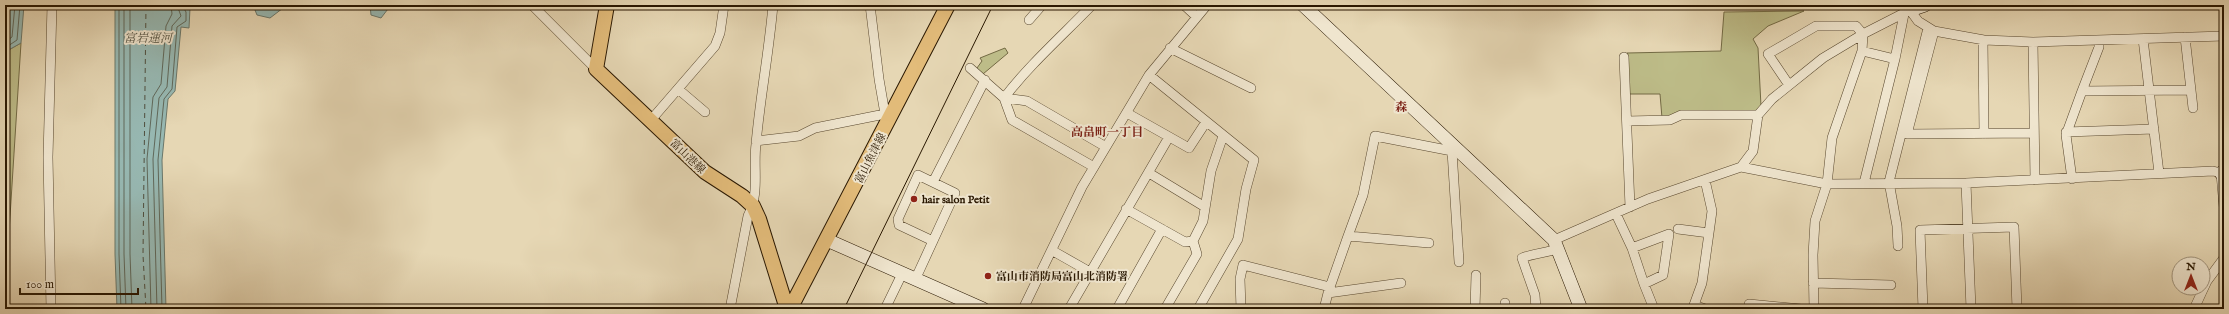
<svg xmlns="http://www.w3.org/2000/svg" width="2229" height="314" viewBox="0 0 2229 314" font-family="'IM FELL English','Noto Serif JP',serif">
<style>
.green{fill:#bdbc88;stroke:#736a44}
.water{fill:#97b8b2;stroke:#6b786b}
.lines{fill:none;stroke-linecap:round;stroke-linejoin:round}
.shore{stroke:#60685a;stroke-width:1}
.ferry{stroke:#504f3f;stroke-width:1;stroke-dasharray:5 4;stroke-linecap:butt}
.street-casing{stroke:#58472e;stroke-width:10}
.secondary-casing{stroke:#291701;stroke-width:14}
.primary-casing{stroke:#291701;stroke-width:16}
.street{stroke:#efe5ce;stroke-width:9}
.secondary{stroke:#efe5ce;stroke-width:13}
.primary{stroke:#e3bc7a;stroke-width:14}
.tram{stroke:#291701;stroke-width:1}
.poi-dot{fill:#8f2418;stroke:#efe5ce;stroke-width:1.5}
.labels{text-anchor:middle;stroke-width:4;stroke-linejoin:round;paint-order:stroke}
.street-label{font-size:11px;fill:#291701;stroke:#efe5ce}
.poi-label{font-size:11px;font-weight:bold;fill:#291701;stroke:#efe5ce;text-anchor:start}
.water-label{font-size:12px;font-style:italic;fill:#504f3f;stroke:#efe5ce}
.neighbourhood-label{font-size:12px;font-weight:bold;fill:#7a1f14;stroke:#efe5ce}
</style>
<rect width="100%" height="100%" fill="#e6d7b4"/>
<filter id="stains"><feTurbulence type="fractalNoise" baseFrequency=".005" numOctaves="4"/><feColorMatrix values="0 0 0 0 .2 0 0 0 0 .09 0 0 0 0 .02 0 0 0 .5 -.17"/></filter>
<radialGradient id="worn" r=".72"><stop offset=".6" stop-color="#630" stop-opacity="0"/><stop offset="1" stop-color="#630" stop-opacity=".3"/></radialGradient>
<path class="green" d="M 1804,11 L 1768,26 L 1753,39 L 1758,48 L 1761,106 L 1756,112 L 1662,118 L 1660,94 L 1628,94 L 1627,53 L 1721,51 L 1724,12 Z
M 21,43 L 8,248 L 9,309 L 5,309 L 5,52 Z
M 1005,48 L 1008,53 L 983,74 L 977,68 L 982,61 L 980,58 Z"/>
<path class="water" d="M 5,5 L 24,5 L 21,43 L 5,52 Z
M 115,5 L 186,5 L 186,7 L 190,8 L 189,28 L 181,27 L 175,91 L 168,99 L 162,160 L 166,309 L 117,309 L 115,254 Z
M 253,5 L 287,5 L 270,18 L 257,15 Z
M 370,5 L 391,5 L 381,18 L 371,15 Z"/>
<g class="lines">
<path class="shore" d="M 119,5 L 119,254 L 121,309
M 124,5 L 124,254 L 126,309
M 130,5 L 130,254 L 132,309
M 5,42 L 12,37 L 15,5
M 5,48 L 17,40 L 20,5
M 151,309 L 147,159 L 153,97 L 161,84 L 166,26 L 172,14 L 171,5
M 157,309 L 153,159 L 159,98 L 167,87 L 172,26 L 181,16 L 177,5
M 162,309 L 158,160 L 164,99 L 172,89 L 177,27 L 186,21 L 186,12 L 182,5"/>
<path class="ferry" d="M 146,5 L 143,255 L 146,309"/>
<defs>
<path id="street" d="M 532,5 L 596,69
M 870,5 L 879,79 L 885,114 L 889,118
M 1092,5 C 1062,36 1030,64 1004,98 L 1012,120 L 1094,167
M 1184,5 L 1197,17
M 1910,5 L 1910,10 L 1918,21 L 1934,31 L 1984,40 L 2033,42 L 2224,36
M 1029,20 L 1042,5
M 1934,31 L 1907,134 L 2034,133
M 2185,37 L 2193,108
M 2143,39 L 2159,173
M 1983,40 L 1984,134
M 2033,42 L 2035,180
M 1170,48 L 1251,88
M 1862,51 L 1895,59 L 1864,183
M 1624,57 L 1630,207
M 1895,59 L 1904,14
M 970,68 L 1004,98 L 1027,101 L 1106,147
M 1149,75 L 1254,160 L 1246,189 L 1238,239 L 1198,309
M 1789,85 L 1768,54 L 1816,26 L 1856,26 L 1863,34 L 1862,51 L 1832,138 L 1827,184 L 1815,221 L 1813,255 L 1814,309
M 678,89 L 705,112
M 2082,91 L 2099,47 L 2099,40
M 1127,113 L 1189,148 L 1206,122
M 651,120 L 715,46 L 720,33 L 724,5
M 1627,121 L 1670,120 L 1681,115 L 1758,115
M 2066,132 L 2154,129
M 756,141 L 799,136 L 815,128 L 885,114
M 1452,151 L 1459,262
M 1741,167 L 1827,184 L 1966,183 L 2213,171 L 2221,173 L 2224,207
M 1149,173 L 1205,207
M 2072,179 L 2066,135 L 2082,91 L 2191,90
M 933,182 L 985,80
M 1966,183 L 1971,309
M 1126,209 L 1185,242 L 1193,241 L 1203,221 L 1211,171 L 1223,136
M 1616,214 L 1632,248 L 1669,234 L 1663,275 L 1644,284 L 1632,248
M 1678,229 L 1709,233 L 1712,211 L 1705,180
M 1348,236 L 1363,195 L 1375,136 L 1452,151 L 1456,148
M 1554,240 L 1648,199 L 1741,167 L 1753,151 L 1758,115 L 1772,99 L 1823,58 L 1863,34 L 1910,10
M 1898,246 L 1897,226 L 1889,182 L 1928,28
M 1053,251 L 1090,272
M 915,280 L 955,193 L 918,175 L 898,219 L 899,225 L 933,241
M 1813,283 L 1891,285
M 1644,284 L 1654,309
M 1330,287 L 1348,236 L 1429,243
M 1505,303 L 1505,309
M 1749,304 L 1801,309
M 51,309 L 48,157 L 52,5
M 730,309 L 748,216 C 760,194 753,168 756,144 C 760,98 769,52 773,5
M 885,309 L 902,274
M 1023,309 L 1082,187 L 1149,75 L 1207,5
M 1069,309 L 1169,137
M 1117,309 L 1162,229
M 1165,309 L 1197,254 L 1193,241
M 1241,309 L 1240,279 L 1243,265 L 1330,287 L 1328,293
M 1324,309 L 1328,293 L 1401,283
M 1475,309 L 1476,275
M 1536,309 L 1535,295 L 1522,258 C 1534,253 1546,253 1557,249
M 1705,309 L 1694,305 L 1702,283 L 1709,233
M 1923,309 L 1920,230 L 2014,227 L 2017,309
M 2194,309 L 2207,281 L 2224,258"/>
<path id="secondary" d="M 1303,5 L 1554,240 L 1581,309
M 1910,10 L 1925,5
M 2221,173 L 2224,173
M 827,240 L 983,309"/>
<path id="primary" d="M 607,5 L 596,69 L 705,172 L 742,196 L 753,206 L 759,219 L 787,309
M 790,309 L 948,5"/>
</defs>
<use href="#street" class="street-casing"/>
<use href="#secondary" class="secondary-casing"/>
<use href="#primary" class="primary-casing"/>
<use href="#street" class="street"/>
<use href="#secondary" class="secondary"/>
<use href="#primary" class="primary"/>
<path class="tram" d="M 844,309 L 993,5"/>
</g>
<g class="poi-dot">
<circle cx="914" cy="199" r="4"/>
<circle cx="988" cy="276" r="4"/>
</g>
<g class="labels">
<g class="street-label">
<text transform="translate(688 156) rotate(44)" y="4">富山港線</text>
<text transform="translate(870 158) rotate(-63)" y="4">富山魚津線</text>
</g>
<g class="poi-label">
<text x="922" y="203">hair salon Petit</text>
<text x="996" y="280">富山市消防局富山北消防署</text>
</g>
<g class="water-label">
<text x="148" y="42">富岩運河</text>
</g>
<g class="neighbourhood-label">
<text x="1401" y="111">森</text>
<text x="1107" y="136">高畠町一丁目</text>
</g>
</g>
<rect width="2229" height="314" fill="none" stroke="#e6d7b4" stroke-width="20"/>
<rect x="6" y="6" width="2217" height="302" fill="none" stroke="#291701" stroke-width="2"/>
<rect x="10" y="10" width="2209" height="294" fill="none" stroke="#291701"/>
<g transform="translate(2191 276)"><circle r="19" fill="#efe5ce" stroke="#a0937c"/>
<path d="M0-3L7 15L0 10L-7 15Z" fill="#8f2418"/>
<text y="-6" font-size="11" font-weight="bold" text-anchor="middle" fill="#291701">N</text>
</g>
<path d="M20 288v6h118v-6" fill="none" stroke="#291701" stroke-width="2"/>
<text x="26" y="288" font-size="12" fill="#291701" stroke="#efe5ce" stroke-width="3" paint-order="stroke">100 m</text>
<rect width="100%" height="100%" filter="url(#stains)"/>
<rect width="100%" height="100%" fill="url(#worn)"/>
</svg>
